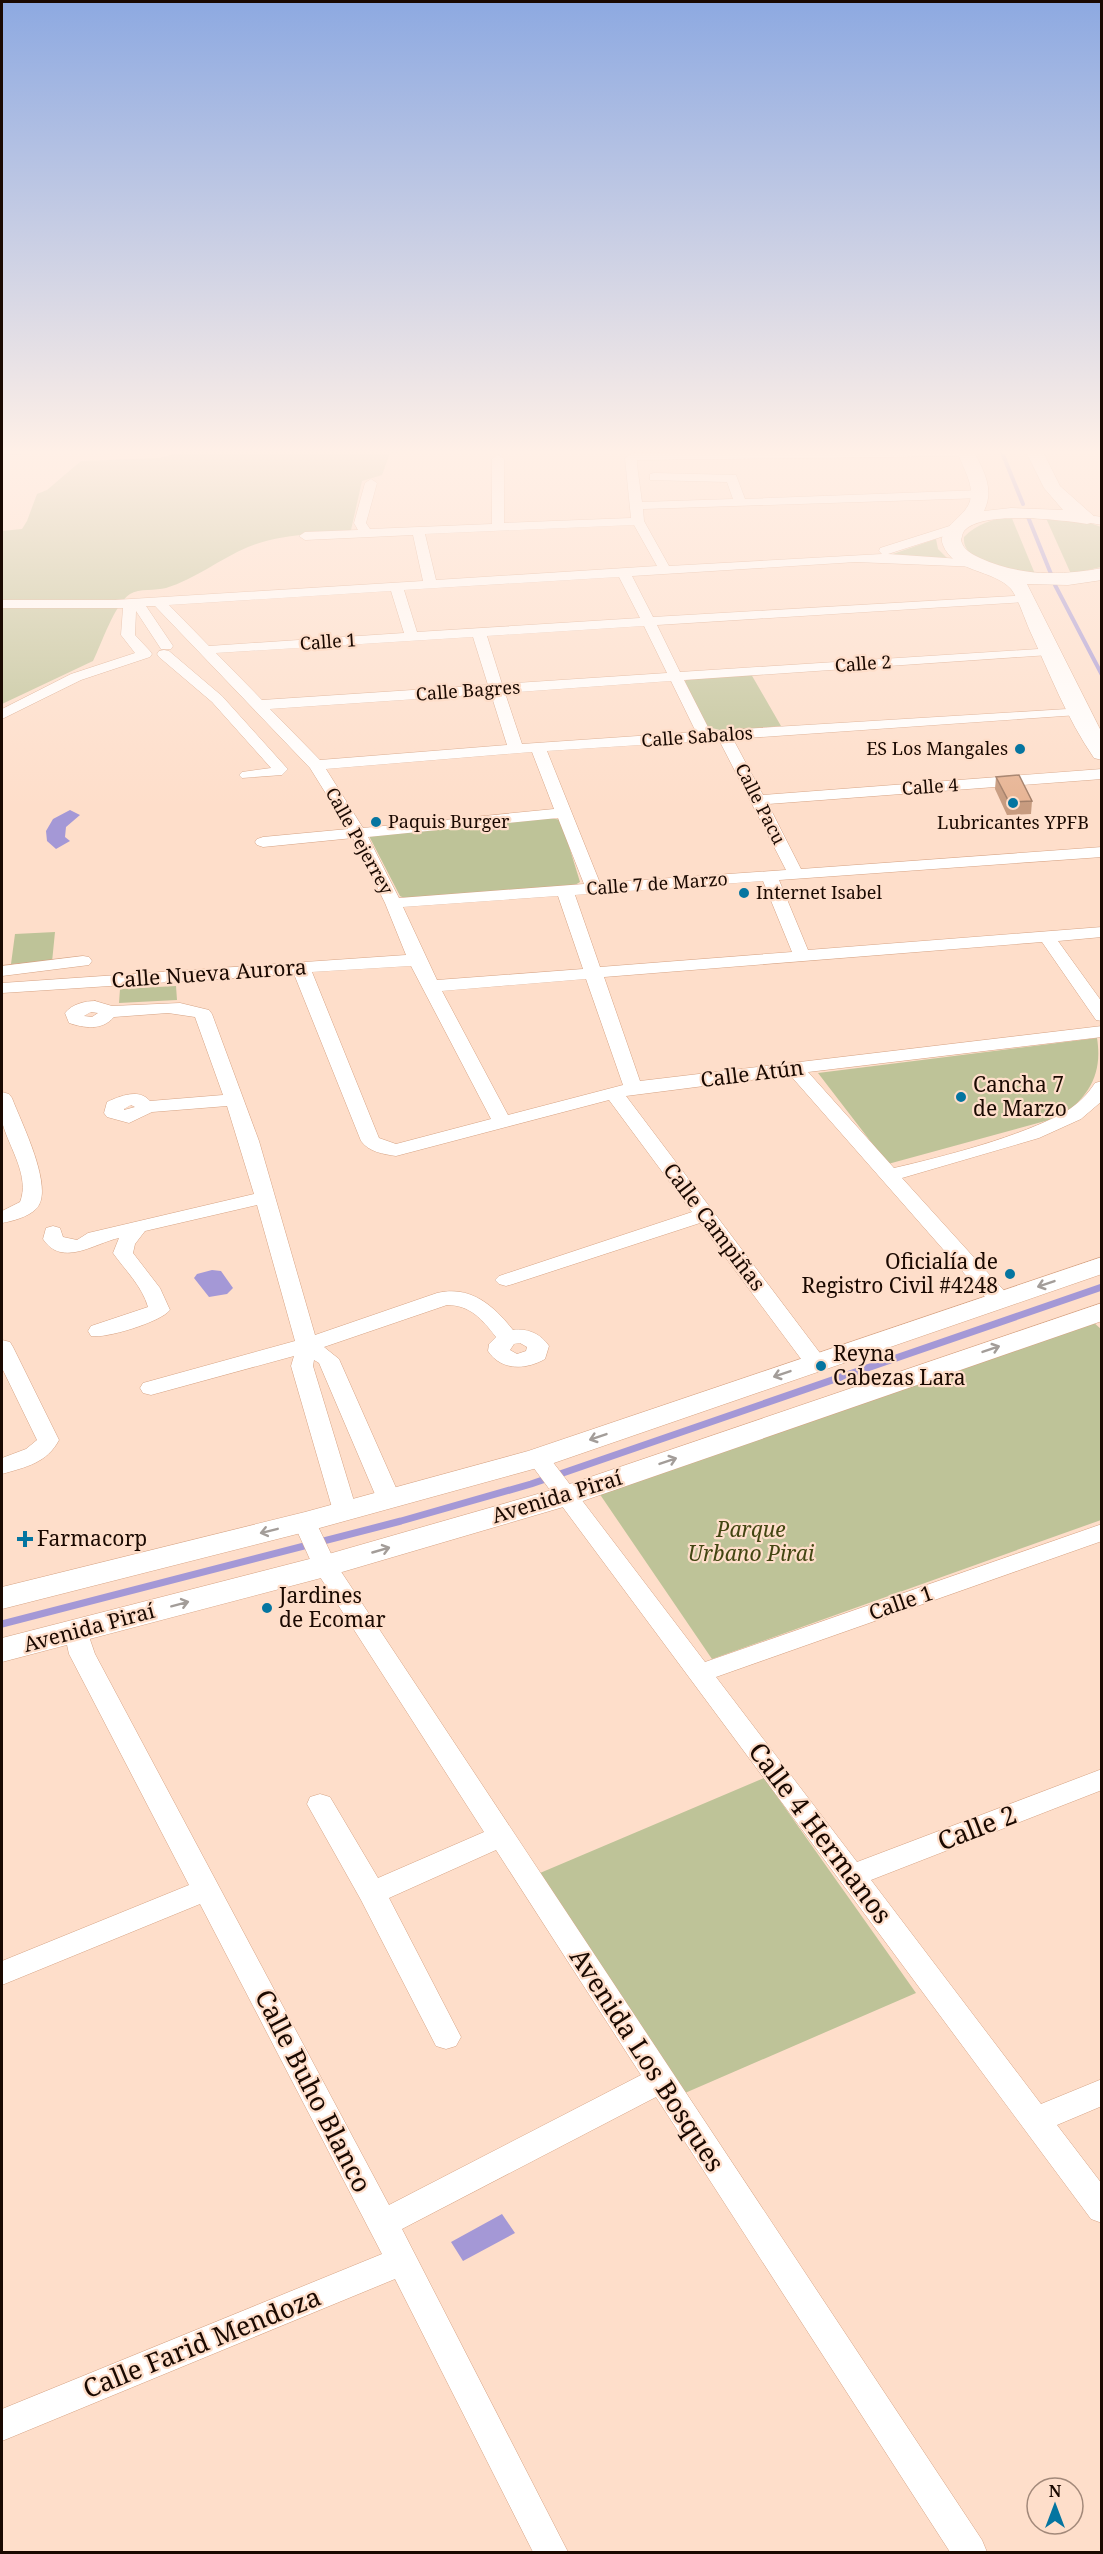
<svg xmlns="http://www.w3.org/2000/svg" width="1103" height="2554" viewBox="0 0 1103 2554" font-family="'Noto Serif',serif">
<style>
.green{fill:#bec398}
.water{fill:#a498d6}
.lines{fill:none;stroke-linecap:round;stroke-linejoin:round}
.stream-far1{stroke:#a498d6;stroke-width:4}
.stream{stroke:#a498d6;stroke-width:7}
.minor-casing{stroke:#d6a384;stroke-width:1}
.major-casing{stroke:#d6a384;stroke-width:1}
.highway-casing{stroke:#d6a384;stroke-width:1}
.minor{fill:#fff;fill-rule:evenodd}
.major{fill:#fff;fill-rule:evenodd}
.highway{fill:#fff;fill-rule:evenodd}
.wall{fill:#c79b7f}
.building{fill:#e7b494;stroke:#a27e68;stroke-width:1.5}
.oneway{stroke:#a39d99}
.poi-dot{fill:#0575a0;stroke:#fedeca;stroke-width:2}
.labels{text-anchor:middle;stroke-width:4.5;stroke-linejoin:round;paint-order:stroke}
.far-street-label{font-size:18px;fill:#1a0901;stroke:#fedeca}
.far-poi-label{font-size:18px;fill:#1a0901;stroke:#fedeca;text-anchor:start}
.street-label{font-size:21px;fill:#1a0901;stroke:#fedeca}
.poi-label{font-size:21px;fill:#1a0901;stroke:#fedeca;text-anchor:start}
.park-label{font-size:21px;font-style:italic;fill:#424511;stroke:#fedeca}
.near-street-label{font-size:26px;fill:#1a0901;stroke:#fedeca}
</style>
<rect width="100%" height="100%" fill="#fedeca"/>
<path class="green" d="M 187,450 L 580,450 L 390,453 L 382,475 L 362,481 L 351,530 C 315,535 283,533 248,547 C 220,559 195,579 166,588 C 156,591 139,588 130,594 C 114,605 102,643 93,661 L 2,704 L 2,531 L 22,529 L 27,521 L 37,494 L 47,490 L 81,461 L 160,458 Z
M 1011,516 L 1035,574 C 1015,570 961,565 964,537 C 976,524 994,519 1011,516 Z
M 1045,516 L 1082,520 L 1101,527 L 1101,567 L 1071,574 Z
M 936,539 L 938,549 L 949,560 L 893,554 Z
M 751,674 L 781,726 L 724,731 L 708,727 L 684,682 L 686,680 Z
M 550,818 L 561,820 L 580,882 L 575,885 L 404,898 L 400,896 L 369,836 Z
M 55,932 L 52,962 L 11,964 L 15,934 Z
M 176,986 L 177,1000 L 119,1003 L 120,989 Z
M 1097,1038 C 1103,1075 1088,1097 1060,1117 L 888,1164 L 818,1073 Z
M 1093,1322 L 1101,1329 L 1101,1520 L 712,1659 L 599,1493 Z
M 764,1778 L 916,1993 L 685,2093 L 540,1873 Z"/>
<path class="water" d="M 70,810 L 80,815 L 66,827 L 65,837 L 70,841 L 56,849 L 47,841 L 46,831 L 53,819 Z
M 212,1270 L 221,1271 L 233,1288 L 227,1294 L 209,1297 L 194,1278 L 197,1274 Z
M 502,2214 L 515,2233 L 463,2261 L 451,2242 Z"/>
<g class="lines">
<path class="stream-far1" d="M 1001,450 L 1023,504
M 1028,517 L 1051,574
M 1055,585 L 1102,675"/>
<path class="stream" d="M 2,1624 L 401,1521 L 531,1484 L 1102,1287"/>
<defs>
<path id="minor" d="M 2,450 L 28,450 L 22,454 L 3,454 Z
M 970,450 L 970,454 L 966,456 L 637,460 L 637,465 L 642,502 L 733,499 L 727,482 L 650,480 L 650,474 L 654,473 L 736,475 L 745,499 L 982,490 L 988,494 L 982,498 L 643,509 L 644,521 L 669,566 L 882,554 L 879,551 L 880,548 L 959,523 L 965,527 L 963,530 L 888,554 L 975,560 L 980,561 L 982,564 L 980,567 L 856,562 L 632,576 L 653,617 L 1030,595 L 1032,598 L 1030,601 L 1025,602 L 657,625 L 680,672 L 1054,648 L 1056,651 L 1049,655 L 684,680 L 710,731 L 1083,708 L 1085,711 L 1083,714 L 1078,715 L 733,739 L 763,795 L 1102,769 L 1102,779 L 768,804 L 801,869 L 1102,847 L 1102,857 L 779,880 L 808,950 L 1102,927 L 1102,937 L 1058,941 L 1102,1002 L 1102,1021 L 1096,1020 L 1042,942 L 604,977 L 640,1081 L 1102,1026 L 1102,1037 L 808,1072 L 894,1168 C 946,1156 1019,1137 1065,1112 C 1077,1105 1088,1094 1095,1083 L 1102,1081 L 1102,1101 L 1081,1119 L 1039,1138 L 902,1178 L 1008,1295 L 1011,1300 L 1008,1305 L 1000,1306 L 992,1305 L 790,1075 L 626,1096 L 823,1357 L 826,1362 L 823,1367 L 815,1369 L 807,1367 L 700,1223 L 513,1284 L 506,1286 L 499,1284 L 495,1280 L 499,1276 L 692,1212 L 609,1100 L 396,1156 C 383,1154 369,1152 361,1141 L 294,974 L 2,993 L 2,983 L 406,955 L 385,903 L 353,838 L 263,847 L 257,845 L 255,842 L 257,839 L 263,837 L 348,829 L 310,768 L 155,606 L 146,606 L 173,646 L 171,649 L 161,649 L 136,611 L 135,635 L 150,651 L 152,654 L 150,657 L 81,680 L 2,719 L 2,709 L 71,674 L 135,653 L 121,635 L 123,608 L 2,608 L 2,600 L 115,600 L 423,581 L 413,535 L 305,540 L 299,536 L 305,532 L 358,530 L 354,523 L 365,483 L 371,479 L 377,483 L 366,523 L 370,529 L 492,524 L 492,459 L 498,455 L 504,459 L 504,523 L 631,518 L 625,458 L 633,453 ZM 634,525 L 657,566 L 436,580 L 425,534 ZM 619,577 L 640,618 L 417,632 L 404,590 ZM 391,591 L 404,633 L 209,646 L 169,605 ZM 644,626 L 667,673 L 502,684 L 487,636 ZM 473,637 L 488,685 L 262,700 L 216,653 ZM 671,681 L 696,732 L 522,744 L 505,693 ZM 491,694 L 507,745 L 320,760 L 270,709 ZM 719,740 L 786,870 L 600,883 L 547,751 ZM 532,752 L 554,809 L 363,828 L 326,769 ZM 558,818 L 584,884 L 399,898 L 368,837 ZM 763,881 L 792,952 L 600,967 L 575,895 ZM 558,896 L 583,969 L 437,980 L 403,907 ZM 411,966 L 491,1119 L 396,1144 L 379,1138 L 312,972 ZM 586,979 L 623,1085 L 508,1115 L 442,991 Z
M 1095,516 L 1102,517 L 1102,525 L 1091,523 L 1089,520 L 1091,517 Z
M 164,650 L 169,651 L 222,696 L 285,766 L 288,769 L 282,775 L 242,778 L 239,775 L 242,772 L 271,768 L 212,702 L 159,657 L 157,654 L 159,651 Z
M 83,956 L 89,957 L 92,961 L 89,965 L 2,976 L 2,966 Z
M 95,1001 L 112,1006 L 180,1003 L 209,1010 L 212,1014 L 259,1141 L 315,1335 L 437,1293 C 471,1285 494,1306 513,1330 C 528,1328 541,1334 549,1346 L 545,1359 C 526,1370 501,1371 488,1351 L 489,1344 L 496,1337 C 482,1319 470,1305 447,1305 L 324,1347 L 339,1359 L 401,1499 L 397,1505 L 389,1507 L 381,1505 L 377,1499 L 319,1363 L 314,1360 L 313,1366 L 357,1511 L 353,1517 L 345,1519 L 337,1517 L 333,1511 L 291,1366 L 294,1356 L 151,1395 L 143,1393 L 140,1388 L 143,1383 L 295,1341 L 257,1205 L 145,1231 L 135,1244 L 133,1253 L 160,1288 L 170,1310 C 161,1322 105,1339 91,1336 L 88,1331 L 91,1326 L 148,1307 C 142,1286 125,1270 113,1253 L 119,1238 C 95,1243 62,1268 43,1239 L 46,1228 L 53,1226 L 60,1228 L 63,1237 L 77,1240 L 88,1233 L 254,1194 L 227,1106 L 152,1112 L 129,1123 L 107,1117 L 104,1113 L 107,1102 C 120,1096 139,1088 150,1101 L 223,1095 L 195,1017 L 168,1013 L 114,1017 C 102,1031 84,1028 69,1023 L 65,1013 C 72,1004 85,1001 95,1001 ZM 91,1012 L 98,1013 L 92,1017 L 84,1016 ZM 131,1105 L 135,1107 L 124,1110 L 124,1109 ZM 520,1343 L 527,1347 L 526,1351 L 517,1354 L 510,1350 L 514,1344 Z
M 2,1092 L 9,1094 L 12,1098 C 20,1120 56,1190 36,1209 C 28,1217 13,1221 2,1223 L 2,1211 L 20,1202 C 30,1177 10,1149 3,1125 C 0,1116 1,1101 2,1092 Z
M 2,1340 L 10,1342 L 13,1347 L 59,1440 C 47,1463 26,1467 2,1474 L 2,1458 L 26,1449 L 37,1440 L 2,1368 Z
M 538,1450 L 546,1453 L 705,1662 L 1102,1524 L 1102,1541 L 716,1677 L 857,1862 L 1102,1769 L 1102,1790 L 871,1880 L 1041,2104 L 1102,2079 L 1102,2106 L 1057,2125 L 1102,2184 L 1102,2223 L 1091,2219 L 530,1463 L 526,1458 L 530,1453 Z
M 305,1514 L 313,1516 L 336,1564 L 982,2540 L 987,2552 L 950,2552 L 656,2097 L 402,2229 L 568,2552 L 533,2552 L 395,2279 L 2,2441 L 2,2409 L 382,2254 L 200,1904 L 2,1985 L 2,1961 L 189,1885 L 69,1654 L 64,1631 L 67,1625 L 76,1622 L 85,1625 L 95,1654 L 389,2205 L 641,2075 L 496,1850 L 389,1898 L 461,2037 L 456,2046 L 446,2049 L 436,2046 L 361,1900 L 307,1804 L 310,1797 L 320,1794 L 330,1797 L 378,1878 L 484,1832 L 313,1566 L 293,1522 L 297,1516 Z"/>
<path id="major" d="M 1102,1257 L 1102,1274 L 548,1465 L 305,1532 L 2,1609 L 2,1587 L 305,1512 L 528,1451 Z
M 1102,1303 L 1102,1321 L 577,1503 L 325,1577 L 2,1662 L 2,1638 L 325,1555 L 555,1489 Z"/>
<path id="highway" d="M 957,450 L 973,450 C 983,470 995,488 984,511 L 1011,508 L 1063,510 L 1044,488 L 1025,450 L 1042,450 L 1060,486 L 1096,518 L 1094,522 L 1087,524 C 1061,520 982,510 964,531 C 962,534 962,537 961,540 C 963,550 972,554 980,558 C 1019,576 1061,576 1102,568 L 1102,580 L 1068,585 L 1027,584 L 1102,733 L 1102,760 L 1094,758 C 1067,719 1050,674 1030,631 C 1025,620 1018,598 1011,589 C 993,569 954,573 943,545 C 936,529 965,518 970,501 C 975,483 961,466 957,450 Z"/>
</defs>
<use href="#minor" class="minor-casing"/>
<use href="#major" class="major-casing"/>
<use href="#highway" class="highway-casing"/>
<use href="#minor" class="minor"/>
<use href="#major" class="major"/>
<use href="#highway" class="highway"/>
</g>
<path class="wall" d="M 996,777 L 1032,801 L 1031,814 L 1007,815 L 995,789 Z"/>
<path class="building" d="M 1019,775 L 1032,801 L 1009,802 L 996,777 Z"/>
<defs><path id="oneway-shaft" d="M-6 0H5M1.5-3L5.5 0L1.5 3" fill="none" stroke-width="1.6" stroke-linecap="round" stroke-linejoin="round" transform="scale(1.5)"/></defs>
<g class="oneway">
<use href="#oneway-shaft" transform="translate(1046 1284) rotate(161)"/>
<use href="#oneway-shaft" transform="translate(991 1349) rotate(-19)"/>
<use href="#oneway-shaft" transform="translate(782 1374) rotate(161)"/>
<use href="#oneway-shaft" transform="translate(598 1437) rotate(161)"/>
<use href="#oneway-shaft" transform="translate(668 1461) rotate(-19)"/>
<use href="#oneway-shaft" transform="translate(269 1531) rotate(166)"/>
<use href="#oneway-shaft" transform="translate(381 1550) rotate(-16)"/>
<use href="#oneway-shaft" transform="translate(180 1604) rotate(-15)"/>
</g>
<linearGradient id="sky" x2="0" y2="1"><stop stop-color="#8da9e1"/><stop offset="0.56" stop-color="#fff0e7"/><stop offset="1" stop-color="#fff0e7" stop-opacity="0"/></linearGradient>
<rect width="1103" height="807" fill="url(#sky)"/>
<g class="poi-dot">
<circle cx="1020" cy="749" r="6"/>
<circle cx="1013" cy="803" r="6"/>
<circle cx="376" cy="822" r="6"/>
<circle cx="744" cy="893" r="6"/>
<circle cx="961" cy="1097" r="6"/>
<circle cx="1010" cy="1274" r="6"/>
<circle cx="821" cy="1366" r="6"/>
<path d="M22 1530h6v6h6v6h-6v6h-6v-6h-6v-6h6z"/>
<circle cx="267" cy="1608" r="6"/>
</g>
<g class="labels">
<g class="far-street-label">
<text transform="translate(328 642) rotate(-4)" y="6">Calle 1</text>
<text transform="translate(863 664) rotate(-4)" y="6">Calle 2</text>
<text transform="translate(468 691) rotate(-4)" y="6">Calle Bagres</text>
<text transform="translate(697 737) rotate(-4)" y="6">Calle Sabalos</text>
<text transform="translate(930 787) rotate(-4)" y="6">Calle 4</text>
<text transform="translate(760 804) rotate(63)" y="6">Calle Pacu</text>
<text transform="translate(359 841) rotate(61)" y="6">Calle Pejerrey</text>
<text transform="translate(657 884) rotate(-4)" y="6">Calle 7 de Marzo</text>
</g>
<g class="far-poi-label">
<text x="1008" y="755" text-anchor="end">ES Los Mangales</text>
<text x="388" y="828">Paquis Burger</text>
<text x="1013" y="829" text-anchor="middle">Lubricantes YPFB</text>
<text x="756" y="899">Internet Isabel</text>
</g>
<g class="street-label">
<text transform="translate(209 974) rotate(-4)" y="7">Calle Nueva Aurora</text>
<text transform="translate(752 1074) rotate(-7)" y="7">Calle Atún</text>
<text transform="translate(714 1227) rotate(53)" y="7">Calle Campiñas</text>
<text transform="translate(557 1497) rotate(-17)" y="7">Avenida Piraí</text>
<text transform="translate(901 1603) rotate(-19)" y="7">Calle 1</text>
<text transform="translate(89 1628) rotate(-15)" y="7">Avenida Piraí</text>
</g>
<g class="poi-label">
<text x="973" y="1092">Cancha 7<tspan x="973" dy="24">de Marzo</tspan></text>
<text x="998" y="1269" text-anchor="end">Oficialía de<tspan x="998" dy="24">Registro Civil #4248</tspan></text>
<text x="833" y="1361">Reyna<tspan x="833" dy="24">Cabezas Lara</tspan></text>
<text x="37" y="1546">Farmacorp</text>
<text x="279" y="1603">Jardines<tspan x="279" dy="24">de Ecomar</tspan></text>
</g>
<g class="park-label">
<text x="751" y="1537">Parque<tspan x="751" dy="24">Urbano Pirai</tspan></text>
</g>
<g class="near-street-label">
<text transform="translate(977 1828) rotate(-21)" y="9">Calle 2</text>
<text transform="translate(820 1833) rotate(53)" y="9">Calle 4 Hermanos</text>
<text transform="translate(647 2060) rotate(57)" y="9">Avenida Los Bosques</text>
<text transform="translate(313 2091) rotate(63)" y="9">Calle Buho Blanco</text>
<text transform="translate(202 2343) rotate(-22)" y="9">Calle Farid Mendoza</text>
</g>
</g>
<rect width="1103" height="2554" fill="none" stroke="#1a0901" stroke-width="6"/>
<g transform="translate(1055 2506)"><circle r="28" fill="#fedeca" stroke="#a3897a" stroke-width="1.5"/>
<path d="M0-4.5L10 22L0 15L-10 22Z" fill="#0575a0"/>
<text y="-9" font-size="16" font-weight="bold" text-anchor="middle" fill="#1a0901">N</text>
</g>
</svg>
